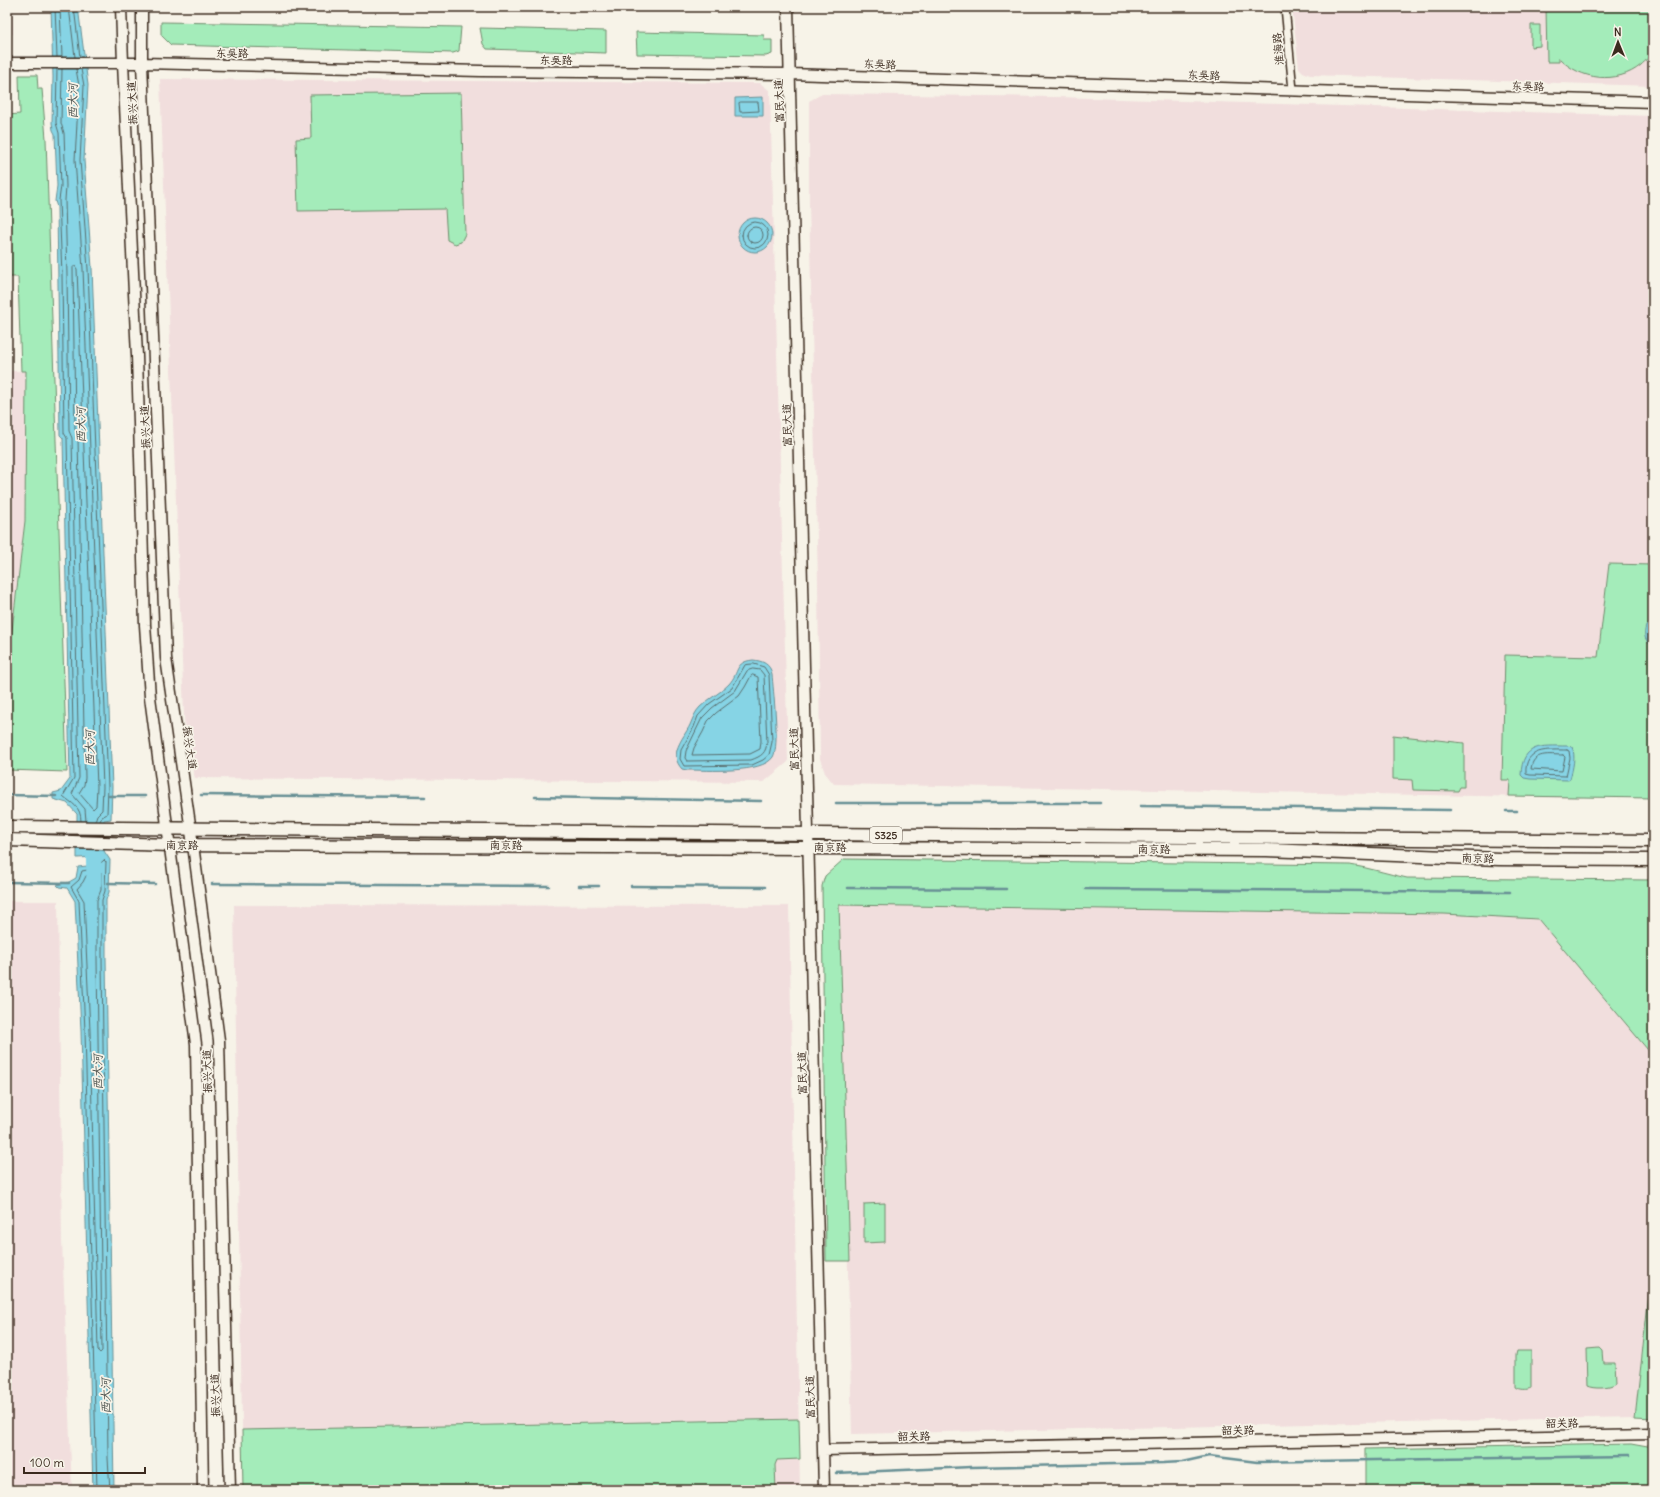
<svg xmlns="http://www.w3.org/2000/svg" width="1660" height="1497" viewBox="0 0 1660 1497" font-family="Delius,'LXGW WenKai TC',sans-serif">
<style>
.built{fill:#f1dedd}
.green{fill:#a4ecba;stroke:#708b6c}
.water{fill:#86d4e5;stroke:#689095}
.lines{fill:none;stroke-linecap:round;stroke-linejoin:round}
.shore{stroke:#596e6e;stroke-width:1}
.stream{stroke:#689095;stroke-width:2.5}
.river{stroke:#86d4e5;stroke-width:15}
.street-casing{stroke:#3b2a1e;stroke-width:10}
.secondary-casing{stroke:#3b2a1e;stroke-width:13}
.primary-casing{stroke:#3b2a1e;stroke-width:15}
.street{stroke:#f7f3e8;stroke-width:7}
.secondary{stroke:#f7f3e8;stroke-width:10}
.primary{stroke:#f7f3e8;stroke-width:12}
.labels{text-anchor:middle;stroke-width:3.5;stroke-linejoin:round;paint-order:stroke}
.shield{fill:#f7f3e8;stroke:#73665b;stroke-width:1}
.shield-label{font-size:10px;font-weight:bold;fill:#3b2a1e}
.street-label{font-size:11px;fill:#3b2a1e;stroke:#f7f3e8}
.water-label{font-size:12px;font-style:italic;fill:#4e5450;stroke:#f7f3e8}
</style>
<rect width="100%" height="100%" fill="#f7f3e8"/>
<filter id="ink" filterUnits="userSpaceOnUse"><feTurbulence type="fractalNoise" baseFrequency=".025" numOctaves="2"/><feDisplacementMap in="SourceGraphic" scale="8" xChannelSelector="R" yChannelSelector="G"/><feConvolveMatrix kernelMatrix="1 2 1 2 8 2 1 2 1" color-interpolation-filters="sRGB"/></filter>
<g filter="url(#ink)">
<path class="built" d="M 7,7 L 12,7 L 13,34 L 7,34 Z
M 1292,7 L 1653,7 L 1653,86 L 1310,75 L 1303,72 L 1299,68 Z
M 160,79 L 760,83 L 770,91 L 788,762 L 764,782 L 195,778 L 185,740 Z
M 822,94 L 1058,97 L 1653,116 L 1653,181 L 1650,209 L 1653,210 L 1653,565 L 1609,564 L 1581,798 L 834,784 L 825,773 L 820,759 L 818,582 L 809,203 L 809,101 Z
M 7,371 L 26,371 L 25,521 L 7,672 Z
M 7,901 L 58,901 L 62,1240 L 72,1490 L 7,1490 Z
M 234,905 L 789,906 L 800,1490 L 243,1490 Z
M 839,905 L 1444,914 L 1538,919 L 1653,1056 L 1653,1259 L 1635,1417 L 852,1434 Z"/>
<path class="green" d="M 1546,7 L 1653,7 C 1653,19 1655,40 1653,51 C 1652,56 1645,61 1641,65 C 1617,85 1580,80 1559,58 L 1559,62 L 1547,62 Z
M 161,22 L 461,27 L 459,51 L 453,53 L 171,45 L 161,35 Z
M 1531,25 L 1540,25 L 1540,46 L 1531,47 Z
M 480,28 L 606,31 L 606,53 L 487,49 L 483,44 Z
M 636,32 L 764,35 L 764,40 L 772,40 L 772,54 L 766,56 L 637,54 Z
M 19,75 L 37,75 L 38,89 L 42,89 L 46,139 L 67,772 L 7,770 L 7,672 L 25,521 L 26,371 L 21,371 L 18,277 L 7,277 L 7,115 L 20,114 Z
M 461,93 L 465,234 L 461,242 L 455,244 L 447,240 L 445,209 L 298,211 L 296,139 L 311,138 L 310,95 Z
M 1609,564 L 1653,565 L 1653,798 L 1509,796 L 1510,780 L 1502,780 L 1505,655 L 1598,657 Z
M 1393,735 L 1464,743 L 1464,787 L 1460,787 L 1458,791 L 1413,790 L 1412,780 L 1393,779 Z
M 844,859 L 1350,865 C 1370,868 1388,874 1407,878 L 1653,880 L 1653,1056 L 1538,919 L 1444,914 L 839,905 L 850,1261 L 826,1261 L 822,886 L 825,876 Z
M 885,1203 L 885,1242 L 864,1243 L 864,1204 Z
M 1653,1259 L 1653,1418 L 1635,1417 Z
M 1599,1348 L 1602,1351 L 1603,1363 L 1615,1363 L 1616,1384 C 1610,1389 1594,1389 1588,1386 L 1587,1349 Z
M 1517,1351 L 1531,1351 L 1531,1388 C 1527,1390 1520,1390 1516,1387 L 1516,1355 Z
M 799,1419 L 800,1459 L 777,1460 L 775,1465 L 776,1490 L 243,1490 L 242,1430 Z
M 1631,1444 L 1653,1448 L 1653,1490 L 1365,1490 L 1365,1449 Z"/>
<path class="water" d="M 51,7 L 78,7 L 88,85 L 84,160 L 92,268 L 112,787 L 111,819 L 104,820 L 104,851 L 110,860 L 109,892 L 106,900 L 106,958 L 114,1490 L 93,1490 L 81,1031 L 75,901 L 67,888 L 59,887 L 57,885 L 69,882 L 76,878 L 78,867 L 87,866 L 98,860 L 97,857 L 77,858 L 77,814 L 67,803 L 53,799 L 53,793 L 61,791 L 70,779 L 63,438 L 60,435 L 57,207 L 55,201 L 57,186 L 55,134 L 53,130 L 52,123 L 53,77 Z
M 763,97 L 763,116 L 735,116 L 735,98 Z
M738 235a17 17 0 1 1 34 0a17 17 0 1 1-34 0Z
M 1653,622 L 1653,647 C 1645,641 1643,636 1646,626 Z
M 753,660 C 763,661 770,664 772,674 C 773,689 780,746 773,757 C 762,774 707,770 687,770 L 682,769 C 668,754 683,739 690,725 C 693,718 695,712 700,707 C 709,698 721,693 729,684 C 740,672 734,662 753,660 Z
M 1567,746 L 1572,747 C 1576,756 1573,768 1570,779 L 1568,780 L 1530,779 L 1524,778 L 1521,775 C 1522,743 1542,746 1567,746 Z"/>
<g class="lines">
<path class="shore" d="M 55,7 L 57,57
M 60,7 L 62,57
M 69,7 L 75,57
M 74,7 L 80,57
M 57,69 L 56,123 L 59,133 L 61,186 L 59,200 L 62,275 L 64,433 L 67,438 L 74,778 L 63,796 C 72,804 81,806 81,821
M 62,69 L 61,123 L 64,133 L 66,186 L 65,200 L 67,275 L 69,431 L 72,438 L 79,778 L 72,794 L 85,809 L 86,821
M 76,69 L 79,86 L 75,160 L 83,269 L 103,787 L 102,810 L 97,815 L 95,821
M 81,69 L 84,86 L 80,160 L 88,269 L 108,787 L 107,814 L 102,817 L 100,821
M 741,102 L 758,102 L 759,111 L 740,112 L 739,103 Z
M742 235a13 13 0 1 1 26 0a13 13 0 1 1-26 0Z
M747 235a8 8 0 1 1 16 0a8 8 0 1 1-16 0Z
M 75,266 L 77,269 L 97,787 L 96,806 L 93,809 L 79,793 L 84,785 L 85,778 L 78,438 L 75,429 L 73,268 Z
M 754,664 L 764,667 L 769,675 L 772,742 L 769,755 L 763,760 L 752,765 L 684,766 L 680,759 L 681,750 L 694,727 L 698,716 L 709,704 L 732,688 L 745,665 Z
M 753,669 L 760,670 L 764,675 L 767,742 C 766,753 762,756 751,760 L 687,761 L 685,758 L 686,751 L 702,718 L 712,708 L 735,691 L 747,671 Z
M 753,675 L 758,677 L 761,741 L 760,749 L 750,754 L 692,755 L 694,748 L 703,732 L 708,721 L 716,713 L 739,696 L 745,687 L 751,676 Z
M 1567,750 L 1569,751 L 1570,758 L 1566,776 L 1530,775 L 1526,774 C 1524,747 1548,750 1567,750 Z
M 1563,755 L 1565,757 L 1562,771 L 1531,769 C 1533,751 1549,755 1563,755 Z
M 99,870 L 101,872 L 101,890 L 97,900 L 97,958 L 102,1351 L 100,1353 L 98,1351 L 90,1031 L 84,901 L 77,889 L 83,882 L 86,876 Z
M 97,1490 L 85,1031 L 79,901 L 71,887 L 79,880 L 82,871 C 90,870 98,866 104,860 L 106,862 L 105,891 L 102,900 L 102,958 L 108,1458 L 110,1490"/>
<path class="stream" d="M 7,795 L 56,796
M 201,795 L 425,797
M 109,796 L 145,796
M 535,797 L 761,801
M 836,803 L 1100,803
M 1140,806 L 1450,810
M 1506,811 L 1517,811
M 7,882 L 69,883
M 108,883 L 155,884
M 212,884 L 549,886
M 579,886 L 599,886
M 631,886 L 765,887
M 848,888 L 1006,889
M 1085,889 L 1510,892
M 836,1473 L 971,1467 L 1163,1463 L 1182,1462 L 1209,1456 L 1257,1462 L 1626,1456"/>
<path class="river" d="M 93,837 L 94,883"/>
<defs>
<path id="street" d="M 1285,7 L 1293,90"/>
<path id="secondary" d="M 121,7 L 123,63 L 137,356 L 145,625 L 150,697 L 196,1044 L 203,1490
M 142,7 L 142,63 L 166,658 L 193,845 L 219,1040 L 230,1490
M 788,7 L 824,1490
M 7,63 L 142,63 L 481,71 L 790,74 L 1653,102
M 823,1450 L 1653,1434"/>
<path id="primary" d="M 7,827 L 1653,841
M 7,840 L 170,845 L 1267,850 L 1499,859 L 1653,860"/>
</defs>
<use href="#street" class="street-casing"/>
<use href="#secondary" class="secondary-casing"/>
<use href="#primary" class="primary-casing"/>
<use href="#street" class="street"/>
<use href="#secondary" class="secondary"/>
<use href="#primary" class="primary"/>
</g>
</g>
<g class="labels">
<rect class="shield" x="870" y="827" width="32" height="16" rx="3"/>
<g class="shield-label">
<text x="886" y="839">S325</text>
</g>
<g class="street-label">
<text transform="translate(1278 49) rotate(-95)" y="4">淮海路</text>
<text transform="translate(232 53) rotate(1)" y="4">东吴路</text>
<text x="556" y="64">东吴路</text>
<text transform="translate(880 64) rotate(2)" y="4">东吴路</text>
<text transform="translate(1204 75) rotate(2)" y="4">东吴路</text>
<text transform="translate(1528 86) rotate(2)" y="4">东吴路</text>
<text transform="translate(779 101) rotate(-92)" y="4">富民大道</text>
<text transform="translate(132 103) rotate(-92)" y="4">振兴大道</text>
<text transform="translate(787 425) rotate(-91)" y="4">富民大道</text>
<text transform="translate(145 427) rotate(-92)" y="4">振兴大道</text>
<text transform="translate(190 748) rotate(82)" y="4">振兴大道</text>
<text transform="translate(794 749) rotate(-91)" y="4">富民大道</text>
<text transform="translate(182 845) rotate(1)" y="4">南京路</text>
<text x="506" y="849">南京路</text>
<text x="830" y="851">南京路</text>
<text x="1154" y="853">南京路</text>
<text transform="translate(1478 858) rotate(2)" y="4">南京路</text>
<text transform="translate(207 1071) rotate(-91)" y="4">振兴大道</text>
<text transform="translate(802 1073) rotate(-91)" y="4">富民大道</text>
<text transform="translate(215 1395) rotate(-91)" y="4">振兴大道</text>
<text transform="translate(810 1397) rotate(-91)" y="4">富民大道</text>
<text transform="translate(1562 1423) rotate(-1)" y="4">韶关路</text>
<text transform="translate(1238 1430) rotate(-1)" y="4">韶关路</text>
<text transform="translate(914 1436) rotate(-1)" y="4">韶关路</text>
</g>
<g class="water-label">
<text transform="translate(73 101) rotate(-91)" y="4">西大河</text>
<text transform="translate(81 425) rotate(-91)" y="4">西大河</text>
<text transform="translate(90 748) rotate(-91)" y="4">西大河</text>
<text transform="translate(98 1072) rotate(-91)" y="4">西大河</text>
<text transform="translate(106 1396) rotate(-91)" y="4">西大河</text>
</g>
</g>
<rect width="1660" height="1497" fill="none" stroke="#f7f3e8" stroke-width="24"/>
<rect x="12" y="12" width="1636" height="1473" fill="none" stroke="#3b2a1e" stroke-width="1.5" filter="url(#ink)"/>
<g transform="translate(1618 42) rotate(359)" stroke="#f7f3e8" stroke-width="3" paint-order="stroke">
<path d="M0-3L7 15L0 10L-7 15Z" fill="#3b2a1e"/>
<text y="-6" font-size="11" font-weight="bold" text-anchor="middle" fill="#3b2a1e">N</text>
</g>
<path d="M24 1467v6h121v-6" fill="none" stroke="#3b2a1e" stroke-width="2"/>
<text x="30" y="1467" font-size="12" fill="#3b2a1e" stroke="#f7f3e8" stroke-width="3" paint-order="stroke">100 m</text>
</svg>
